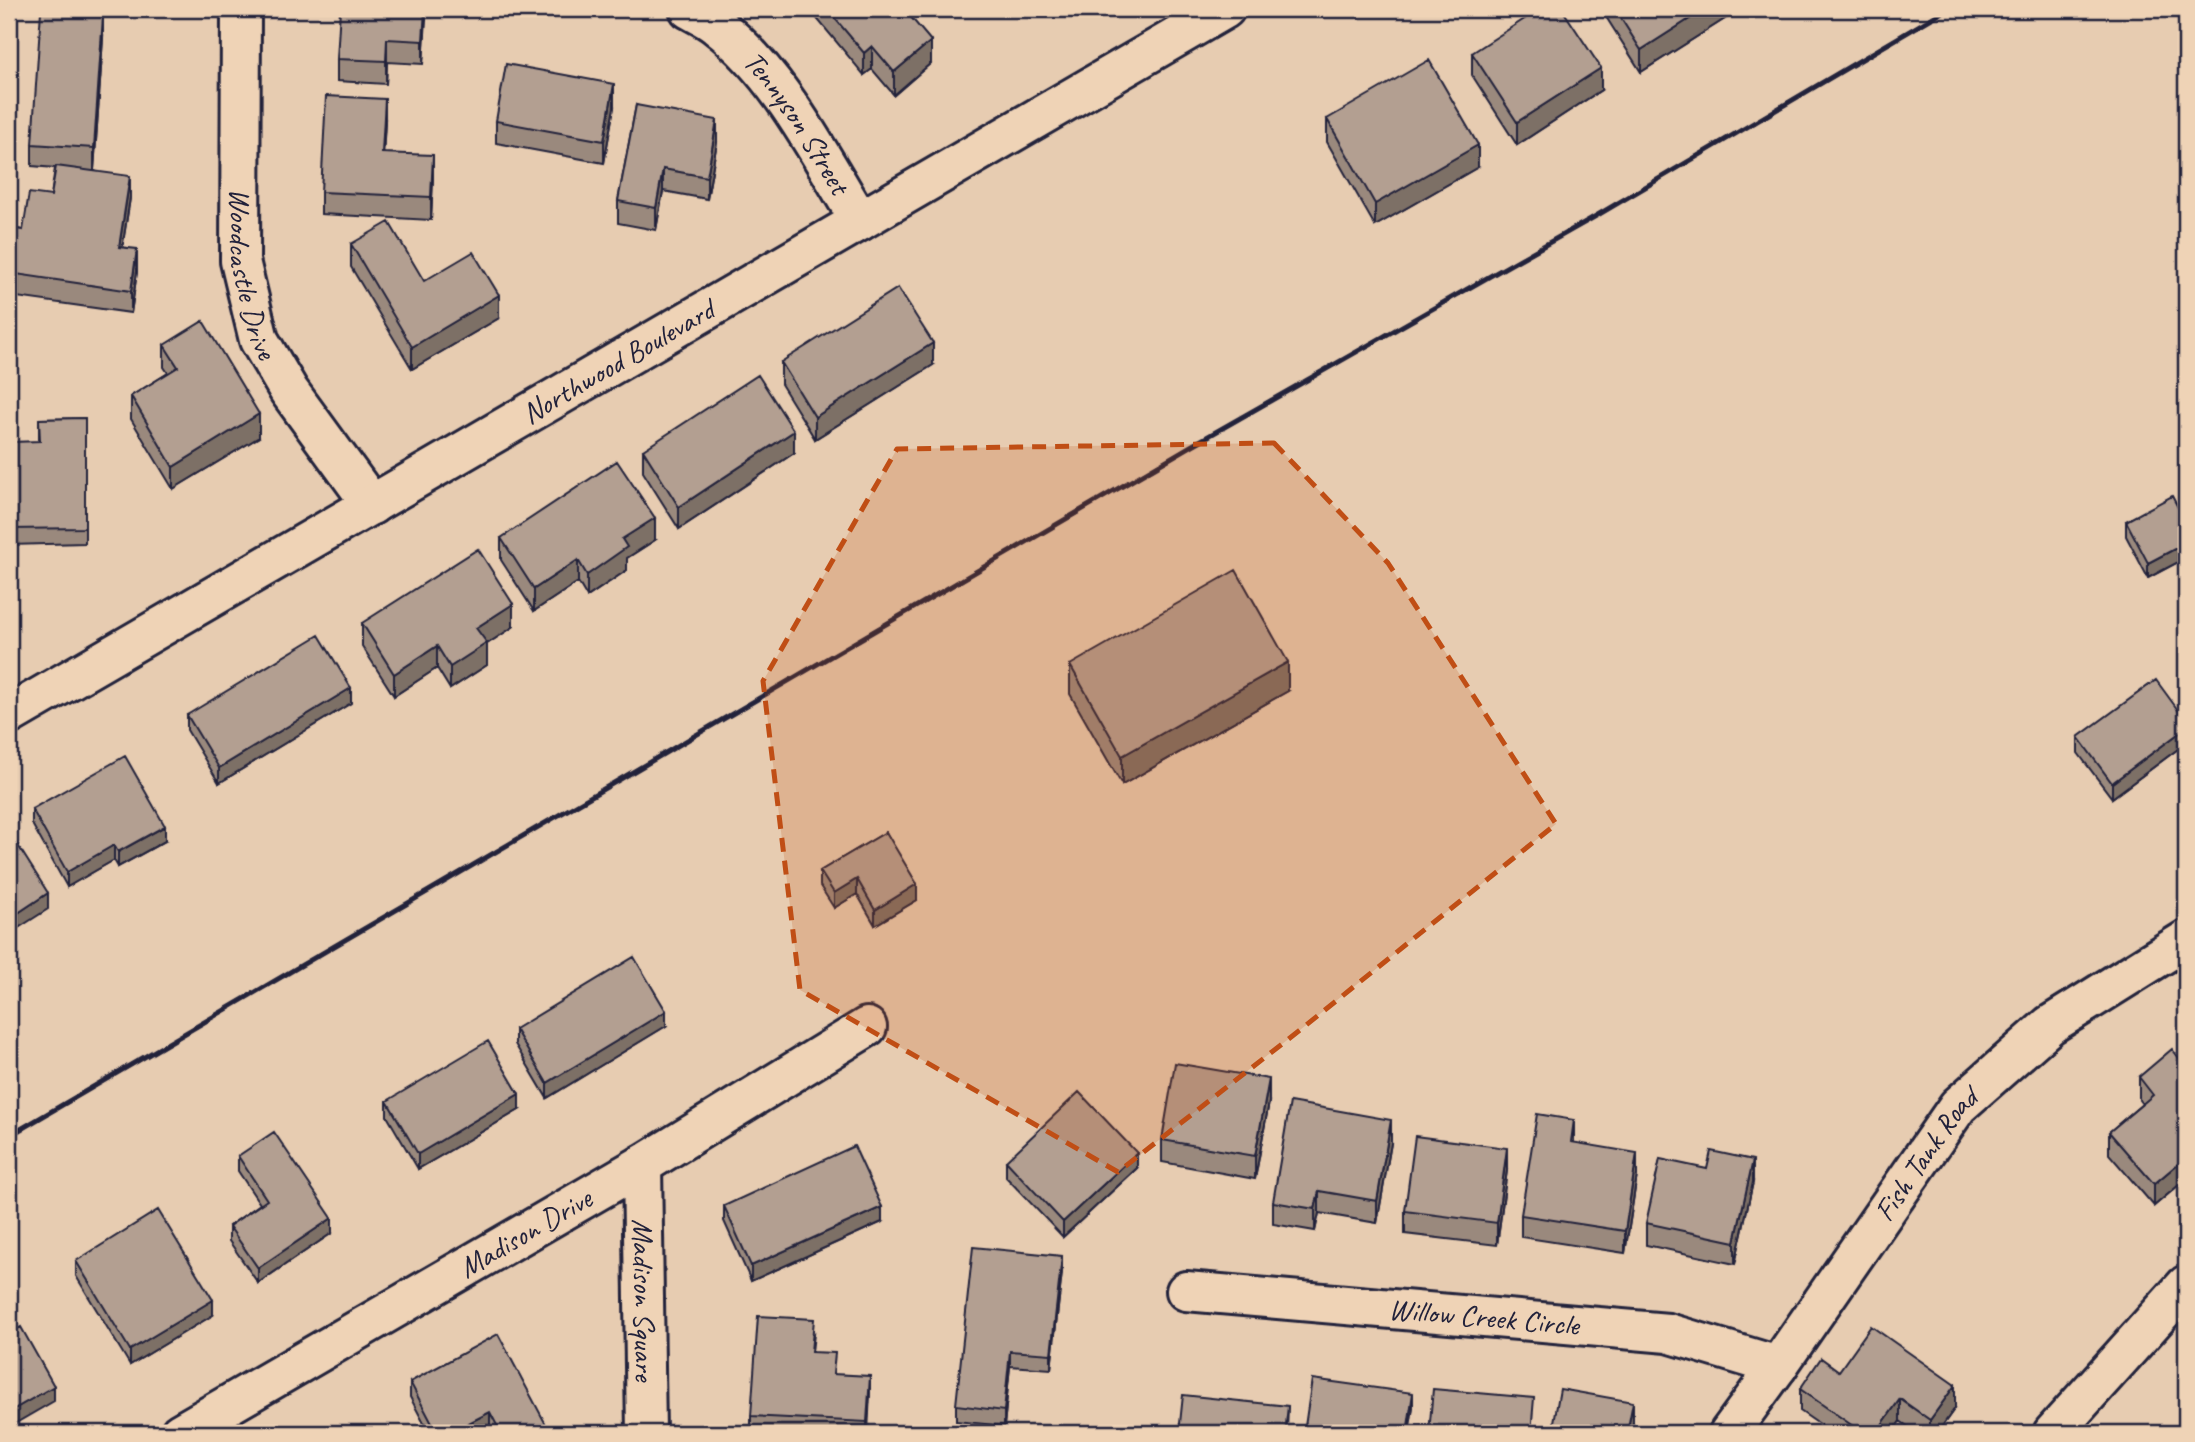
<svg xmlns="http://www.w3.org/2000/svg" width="2195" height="1442" viewBox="0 0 2195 1442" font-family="Caveat,sans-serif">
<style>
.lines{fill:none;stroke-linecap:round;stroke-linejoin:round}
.street-casing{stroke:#22223b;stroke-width:44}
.secondary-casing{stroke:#22223b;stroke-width:44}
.street{stroke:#efd3b6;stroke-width:38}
.secondary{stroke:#efd3b6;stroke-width:38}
.rail{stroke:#22223b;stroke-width:5}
.wall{fill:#9a897d;stroke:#22223b;stroke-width:2}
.shaded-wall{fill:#7d6f66;stroke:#22223b;stroke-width:2}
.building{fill:#b39f91;stroke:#22223b;stroke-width:2}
.marked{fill:#c04e15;fill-opacity:0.2;stroke:#c04e15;stroke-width:5;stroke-dasharray:14 9;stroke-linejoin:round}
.labels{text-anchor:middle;stroke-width:5;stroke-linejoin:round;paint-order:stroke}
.street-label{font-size:30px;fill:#22223b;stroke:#efd3b6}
</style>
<rect width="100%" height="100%" fill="#e7ccb1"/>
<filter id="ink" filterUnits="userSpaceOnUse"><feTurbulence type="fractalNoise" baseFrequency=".0143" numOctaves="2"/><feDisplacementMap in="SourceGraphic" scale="14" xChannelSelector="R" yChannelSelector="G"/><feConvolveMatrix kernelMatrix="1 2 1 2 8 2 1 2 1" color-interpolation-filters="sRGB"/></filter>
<g filter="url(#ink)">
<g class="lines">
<defs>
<g id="street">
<path id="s1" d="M 241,9 L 240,261 L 259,340 L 289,391 L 372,505"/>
<path id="s2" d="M 689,9 C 698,14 709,19 717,26 C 779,73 820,156 860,221"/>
<path id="s3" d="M 642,1165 L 646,1433"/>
<path id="s4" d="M 1186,1291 L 1668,1333 L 1778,1366"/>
<path id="s5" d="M 180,1433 L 642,1165 L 867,1027"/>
<path id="s6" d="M 1729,1433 L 1778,1366 L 1958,1106 L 2050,1025 L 2186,940"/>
<path d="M 2053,1433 L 2186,1285"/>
</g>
<g id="secondary">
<path id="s7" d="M 9,715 L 1225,9"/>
</g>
</defs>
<use href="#street" class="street-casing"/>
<use href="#secondary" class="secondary-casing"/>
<use href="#street" class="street"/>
<use href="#secondary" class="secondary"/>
<path class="rail" d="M 9,1136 L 1191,446 L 1596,216 L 1947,9"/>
</g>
<path class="wall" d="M 426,9 L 423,64 L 387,62 L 386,84 L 337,81 L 337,59 Z
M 809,9 L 904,9 L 931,63 L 894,95 L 872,69 L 864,75 Z
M 1601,9 L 1739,9 L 1739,10 L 1641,72 Z
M 103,38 L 94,170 L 130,198 L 122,248 L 137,272 L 131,313 L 9,296 L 9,228 L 23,230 L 51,196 L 55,168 L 32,166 L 32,144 Z
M 1472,53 L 1601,90 L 1517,145 L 1472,75 Z
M 636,105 L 717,142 L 707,199 L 663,191 L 656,230 L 618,223 L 618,201 Z
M 614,107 L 604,163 L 496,143 L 496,121 Z
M 1327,119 L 1478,167 L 1375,226 L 1327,142 Z
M 385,121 L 383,153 L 433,178 L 431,220 L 321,214 L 321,192 Z
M 351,244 L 424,281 L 499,318 L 412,369 L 351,267 Z
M 164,345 L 259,437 L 173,489 L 131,419 L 131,396 L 168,373 L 164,367 Z
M 781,362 L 933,365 L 815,439 L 781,384 Z
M 85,418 L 85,543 L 9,545 L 9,467 L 12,467 L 39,441 L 39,419 Z
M 643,450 L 794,453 L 679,529 L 643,472 Z
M 2126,521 L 2186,523 L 2186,558 L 2148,578 L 2126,536 Z
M 501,538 L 655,540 L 627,558 L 627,570 L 587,597 L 578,582 L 534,611 L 501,560 Z
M 362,623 L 513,627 L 487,644 L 487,665 L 450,689 L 437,668 L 394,696 L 362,646 Z
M 1070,665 L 1288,691 L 1122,785 L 1070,694 Z
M 351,703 L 219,783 L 187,730 L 187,715 Z
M 2186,721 L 2186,743 L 2112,798 L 2078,753 L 2078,737 Z
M 32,809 L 165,841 L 118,867 L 114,860 L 67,887 L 32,824 Z
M 886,832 L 917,900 L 875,925 L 857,894 L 834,908 L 820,886 L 820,871 Z
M 666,1026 L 547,1098 L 515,1044 L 515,1029 Z
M 2186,1067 L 2186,1179 L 2154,1206 L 2109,1154 L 2109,1132 L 2142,1104 L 2139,1100 L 2139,1077 Z
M 387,1101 L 519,1110 L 418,1169 L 387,1116 Z
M 1269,1102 L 1255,1179 L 1162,1162 L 1162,1140 Z
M 1391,1143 L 1377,1223 L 1319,1213 L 1315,1231 L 1273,1224 L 1273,1202 Z
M 1574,1143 L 1637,1175 L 1625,1253 L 1521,1237 L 1521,1215 Z
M 238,1156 L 332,1233 L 258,1283 L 229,1241 L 229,1226 L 260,1204 L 238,1171 Z
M 1006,1161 L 1137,1168 L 1063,1237 L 1006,1177 Z
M 1507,1170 L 1497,1245 L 1405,1234 L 1405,1211 Z
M 1753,1182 L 1735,1264 L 1646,1245 L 1646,1223 Z
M 724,1206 L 882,1222 L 751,1281 L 724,1221 Z
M 76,1261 L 213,1315 L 130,1365 L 76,1276 Z
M 1062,1272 L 1051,1369 L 1010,1366 L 1004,1426 L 956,1421 L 956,1405 Z
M 814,1334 L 812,1352 L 834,1374 L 870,1392 L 868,1433 L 789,1433 L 751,1431 L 751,1416 Z
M 1839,1371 L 1955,1408 L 1937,1433 L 1917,1433 L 1900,1421 L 1892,1433 L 1832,1433 L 1800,1411 L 1800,1389 Z
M 410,1382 L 550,1433 L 493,1433 L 490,1427 L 478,1433 L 429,1433 L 410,1397 Z"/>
<path class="shaded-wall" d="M 425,9 L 426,19 L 423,64 L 423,41 Z
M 1705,9 L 1739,9 L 1739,10 L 1641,72 L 1641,50 Z
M 103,16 L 103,38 L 94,170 L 94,148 Z
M 387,39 L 387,62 L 386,84 L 386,61 Z
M 931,41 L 931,63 L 894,95 L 894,72 Z
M 872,46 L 872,69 L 864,75 L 864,53 Z
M 1601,68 L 1601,90 L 1517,145 L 1517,122 Z
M 614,84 L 614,107 L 604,163 L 604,141 Z
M 385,99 L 385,121 L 382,175 L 382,153 Z
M 717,120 L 717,142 L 707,199 L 707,177 Z
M 1478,145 L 1478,167 L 1375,226 L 1375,204 Z
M 433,155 L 433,178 L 431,220 L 431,197 Z
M 663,169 L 663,191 L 656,230 L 656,208 Z
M 130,176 L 130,198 L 119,269 L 119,247 Z
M 137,249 L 137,272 L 131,313 L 131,291 Z
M 499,295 L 499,318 L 412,369 L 412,347 Z
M 933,343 L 933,365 L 815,439 L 815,417 Z
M 259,414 L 259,437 L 173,489 L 173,467 Z
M 794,431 L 794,453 L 679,529 L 679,507 Z
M 655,518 L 655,540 L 627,558 L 627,570 L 587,597 L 587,575 L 622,539 Z
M 2186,543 L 2186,558 L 2148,578 L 2148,563 Z
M 578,560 L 578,582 L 534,611 L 534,589 Z
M 513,604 L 513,627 L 487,644 L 487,665 L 450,689 L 450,667 L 476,628 Z
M 437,646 L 437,668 L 394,696 L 394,674 Z
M 1288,662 L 1288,691 L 1122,785 L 1122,756 Z
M 351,688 L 351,703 L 219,783 L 219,768 Z
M 2186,728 L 2186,743 L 2112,798 L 2112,783 Z
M 165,826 L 165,841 L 118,867 L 118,852 Z
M 114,845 L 114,860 L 67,887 L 67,872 Z
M 857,879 L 857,894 L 834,908 L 834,893 Z
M 917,884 L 917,900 L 875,925 L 875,910 Z
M 48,893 L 48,909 L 9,934 L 9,919 Z
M 666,1011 L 666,1026 L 547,1098 L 547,1083 Z
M 1269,1079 L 1269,1102 L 1255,1179 L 1255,1156 Z
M 519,1094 L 519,1110 L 418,1169 L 418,1154 Z
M 1391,1120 L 1391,1143 L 1377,1223 L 1377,1201 Z
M 1574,1120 L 1574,1142 L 1571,1165 L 1571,1142 Z
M 1507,1148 L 1507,1170 L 1497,1245 L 1497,1223 Z
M 1137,1153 L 1137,1168 L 1063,1237 L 1063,1222 Z
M 1637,1153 L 1637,1175 L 1625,1253 L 1625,1231 Z
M 2186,1157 L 2186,1179 L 2154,1206 L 2154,1184 Z
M 1753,1160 L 1753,1182 L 1735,1264 L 1735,1242 Z
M 1319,1191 L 1319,1213 L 1315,1231 L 1315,1209 Z
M 882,1207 L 882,1222 L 751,1281 L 751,1266 Z
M 332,1218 L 332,1233 L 258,1283 L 258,1268 Z
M 1062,1256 L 1062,1272 L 1051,1369 L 1051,1354 Z
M 213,1300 L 213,1315 L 130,1365 L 130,1350 Z
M 1010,1351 L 1010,1366 L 1004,1426 L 1004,1411 Z
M 870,1376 L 870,1392 L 867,1433 L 867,1422 Z
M 1955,1385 L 1955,1408 L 1937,1433 L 1930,1433 L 1930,1420 Z
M 54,1386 L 54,1401 L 9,1427 L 9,1412 Z
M 1413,1393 L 1413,1408 L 1409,1433 L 1407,1433 Z
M 1900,1399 L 1900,1421 L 1892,1433 L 1876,1433 Z
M 1633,1402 L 1633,1424 L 1631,1433 L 1627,1433 Z
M 1288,1406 L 1287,1433 L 1285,1433 Z
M 490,1412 L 490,1427 L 478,1433 L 449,1433 Z"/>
<path class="building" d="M 340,9 L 425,9 L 423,41 L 387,39 L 386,61 L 337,59 Z
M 827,9 L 904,9 L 931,41 L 894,72 L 872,46 L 864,53 Z
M 1540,9 L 1562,9 L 1601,68 L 1517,122 L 1472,53 Z
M 1615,9 L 1705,9 L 1641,50 Z
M 41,11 L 103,16 L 94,148 L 32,144 Z
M 1429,60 L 1478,145 L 1375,204 L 1327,119 Z
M 506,64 L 614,84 L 604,141 L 496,121 Z
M 326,96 L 385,99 L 382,153 L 433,155 L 431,197 L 321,192 Z
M 636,105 L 717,120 L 707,177 L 663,169 L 656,208 L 618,201 Z
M 56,166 L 130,176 L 119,247 L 137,249 L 131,291 L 9,273 L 9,228 L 23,230 L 29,193 L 51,196 Z
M 389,222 L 424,281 L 473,252 L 499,295 L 412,347 L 351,244 Z
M 898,288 L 933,343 L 815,417 L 781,362 Z
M 203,321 L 259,414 L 173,467 L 131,396 L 178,367 L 164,345 Z
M 758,375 L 794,431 L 679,507 L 643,450 Z
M 85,418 L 85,528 L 9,529 L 9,467 L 12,467 L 12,442 L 40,441 L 39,419 Z
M 617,461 L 655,518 L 622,539 L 627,547 L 587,575 L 578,560 L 534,589 L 501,538 Z
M 2172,496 L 2186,523 L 2186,543 L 2148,563 L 2126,521 Z
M 478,549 L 513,604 L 476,628 L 487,643 L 450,667 L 437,646 L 394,674 L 362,623 Z
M 1236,570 L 1288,662 L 1122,756 L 1070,665 Z
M 319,635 L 351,688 L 219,768 L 187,715 Z
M 2156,680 L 2186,721 L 2186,728 L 2112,783 L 2078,737 Z
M 125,756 L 165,826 L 118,852 L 114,845 L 67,872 L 32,809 Z
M 886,832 L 917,884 L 875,910 L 857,879 L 834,893 L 820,871 Z
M 12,836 L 48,893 L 9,919 L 9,838 Z
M 634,957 L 666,1011 L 547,1083 L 515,1029 Z
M 488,1041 L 519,1094 L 418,1154 L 387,1101 Z
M 2172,1049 L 2186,1067 L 2186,1157 L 2154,1184 L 2109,1132 L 2153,1095 L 2139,1077 Z
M 1175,1063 L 1269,1079 L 1255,1156 L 1162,1140 Z
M 1079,1092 L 1137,1153 L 1063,1222 L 1006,1161 Z
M 1290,1102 L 1391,1120 L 1377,1201 L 1319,1191 L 1315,1209 L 1273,1202 Z
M 1537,1114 L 1574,1120 L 1571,1142 L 1637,1153 L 1625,1231 L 1521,1215 Z
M 274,1132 L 332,1218 L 258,1268 L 229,1226 L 267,1200 L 238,1156 Z
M 1415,1136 L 1507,1148 L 1497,1223 L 1405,1211 Z
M 854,1146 L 882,1207 L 751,1266 L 724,1206 Z
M 1711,1151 L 1753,1160 L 1735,1242 L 1646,1223 L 1660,1159 L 1707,1169 Z
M 158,1210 L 213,1300 L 130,1350 L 76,1261 Z
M 973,1247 L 1062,1256 L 1051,1354 L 1010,1351 L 1004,1411 L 956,1405 Z
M 758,1316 L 814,1319 L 811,1352 L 835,1353 L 833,1374 L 870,1376 L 867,1422 L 751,1416 Z
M 1871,1326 L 1955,1385 L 1930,1420 L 1900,1399 L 1876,1433 L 1863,1433 L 1800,1389 L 1821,1358 L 1839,1371 Z
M 21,1327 L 54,1386 L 9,1412 L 9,1334 Z
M 498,1334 L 550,1432 L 548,1433 L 501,1433 L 490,1412 L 449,1433 L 437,1433 L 410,1382 Z
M 1312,1379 L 1413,1393 L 1407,1433 L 1304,1433 Z
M 1433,1389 L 1534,1398 L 1531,1433 L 1429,1433 Z
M 1560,1389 L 1633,1402 L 1627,1433 L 1552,1433 Z
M 1183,1395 L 1288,1406 L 1285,1433 L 1179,1433 Z"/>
</g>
<path class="marked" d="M 1274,443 L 1388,563 L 1556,824 L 1300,1030 L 1118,1172 L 800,990 L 763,681 L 897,449 Z"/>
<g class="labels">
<g class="street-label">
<text dy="10" stroke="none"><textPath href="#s2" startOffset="159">Tennyson Street</textPath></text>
<text dy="10" stroke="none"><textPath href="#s1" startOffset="266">Woodcastle Drive</textPath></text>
<text dy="10" stroke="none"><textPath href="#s7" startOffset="704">Northwood Boulevard</textPath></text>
<text dy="10" stroke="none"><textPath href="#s6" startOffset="341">Fish Tank Road</textPath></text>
<text dy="10" stroke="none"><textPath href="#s5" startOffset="399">Madison Drive</textPath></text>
<text dy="10" stroke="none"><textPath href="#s3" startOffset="135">Madison Square</textPath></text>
<text dy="10" stroke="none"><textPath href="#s4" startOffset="299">Willow Creek Circle</textPath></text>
</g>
</g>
<rect width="2195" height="1442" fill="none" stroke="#efd3b6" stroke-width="35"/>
<rect x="18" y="18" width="2160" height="1407" fill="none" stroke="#22223b" stroke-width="2.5" filter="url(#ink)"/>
</svg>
